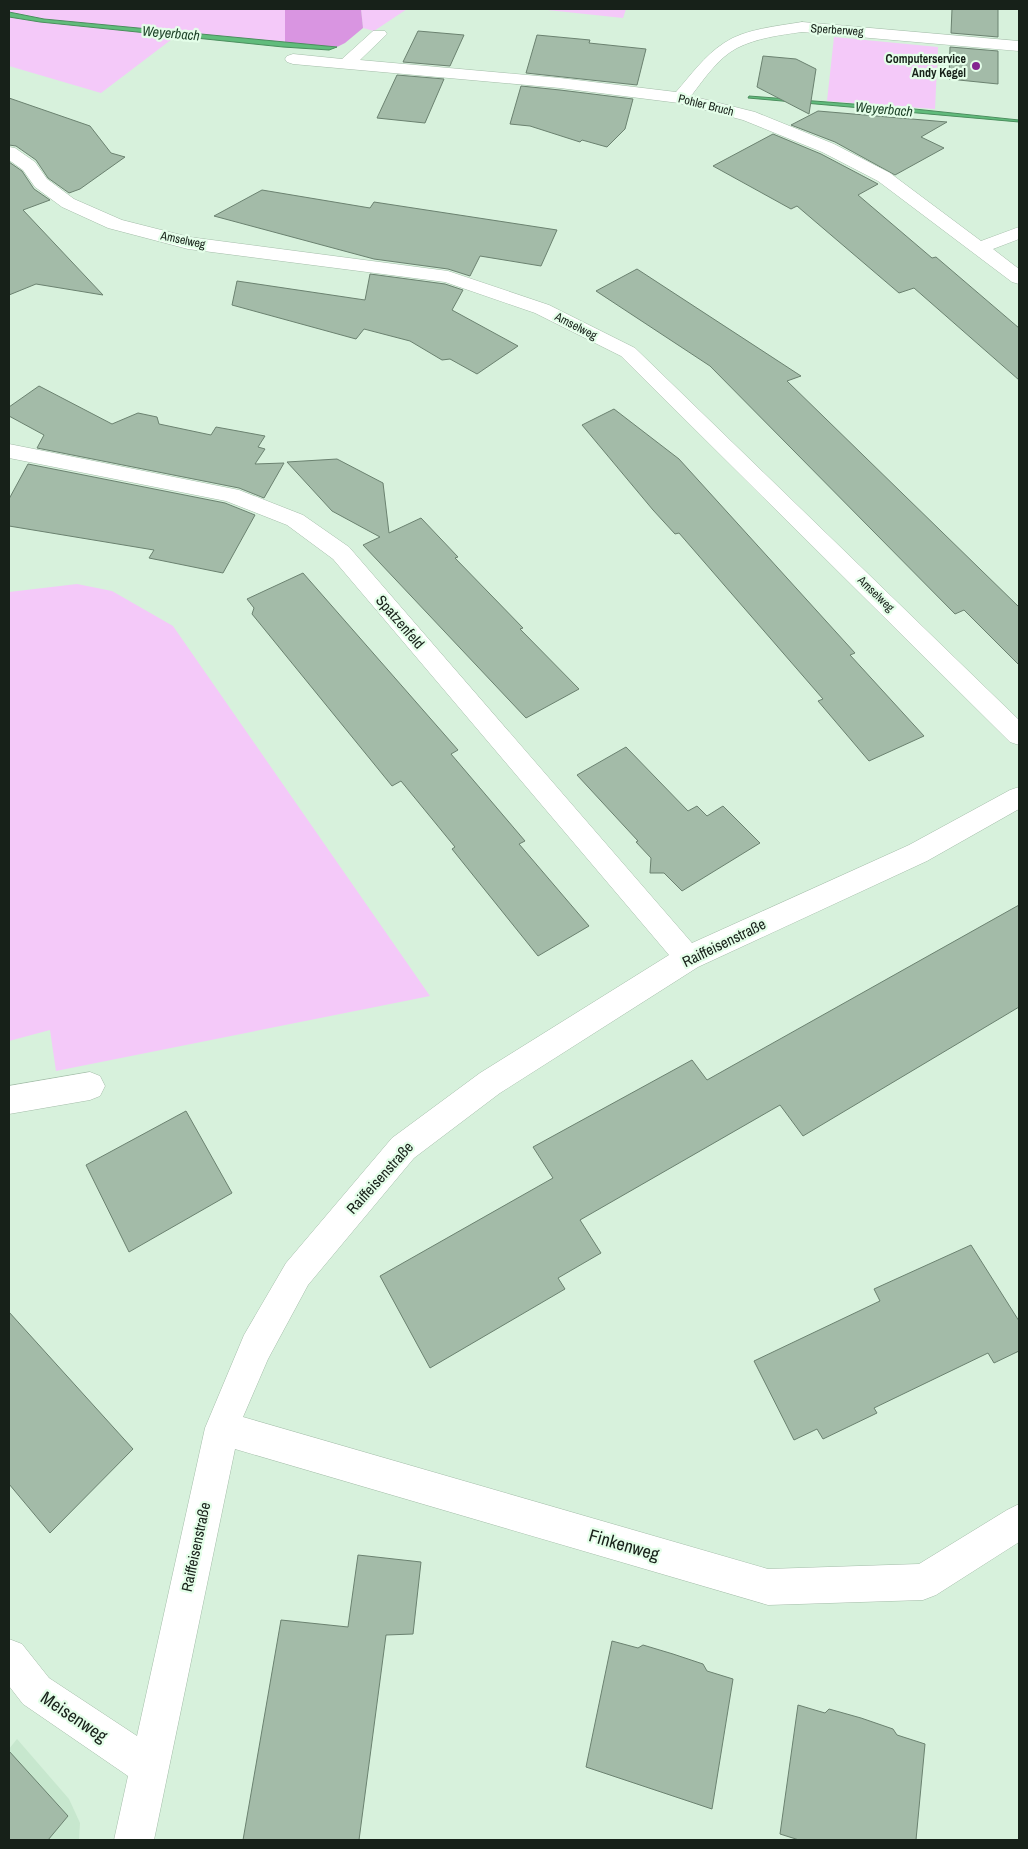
<svg xmlns="http://www.w3.org/2000/svg" width="1028" height="1849" viewBox="0 0 1028 1849" font-family="'Archivo Narrow',sans-serif">
<style>
.built{fill:#c7e7ce}
.green{fill:#f4c9f9}
.forest{fill:#d995e1}
.water{fill:#61bc7c;stroke:#4b8e5e}
.building{fill:#a3bba8;stroke:#6b8270}
.lines{fill:none;stroke-linecap:round;stroke-linejoin:round}
.minor-casing{stroke:#a4bda9;stroke-width:1}
.minor{fill:#fff;fill-rule:evenodd}
.poi-dot{fill:#842590;stroke:#e4fee9;stroke-width:2}
.labels{text-anchor:middle;stroke-width:4.5;stroke-linejoin:round;paint-order:stroke}
.far-street-label{font-size:12px;fill:#172119;stroke:#e4fee9}
.far-poi-label{font-size:12px;font-weight:bold;fill:#172119;stroke:#e4fee9;text-anchor:end}
.far-water-label{font-size:14px;font-style:italic;fill:#1a3f25;stroke:#e4fee9}
.street-label{font-size:15px;fill:#172119;stroke:#e4fee9}
.near-street-label{font-size:18px;fill:#172119;stroke:#e4fee9}
</style>
<rect width="100%" height="100%" fill="#d7f1dc"/>
<path class="built" d="M 17,1739 L 69,1799 L 80,1823 L 79,1840 L 9,1840 L 9,1749 Z"/>
<path class="green" d="M 9,9 L 285,9 L 285,43 L 44,19 L 9,12 Z
M 361,9 L 407,9 L 374,31 L 363,28 Z
M 538,9 L 626,9 L 623,18 Z
M 9,17 L 40,22 L 176,36 L 101,93 L 9,66 Z
M 834,37 L 938,47 L 935,109 L 827,101 Z
M 77,584 L 112,591 L 173,626 L 430,996 L 56,1071 L 50,1030 L 9,1041 L 9,592 Z"/>
<path class="forest" d="M 285,9 L 361,9 L 363,28 L 345,43 L 337,47 L 285,43 Z"/>
<path class="water" d="M 9,12 L 44,19 L 337,47 L 329,50 L 283,47 L 40,22 L 9,17 Z
M 749,96 L 905,108 L 1019,120 L 1019,122 L 748,98 Z"/>
<path class="building" d="M 952,9 L 998,9 L 998,37 L 951,33 Z
M 418,31 L 464,35 L 450,66 L 403,62 Z
M 537,35 L 590,40 L 589,43 L 646,49 L 637,85 L 526,73 Z
M 950,47 L 998,51 L 998,84 L 949,79 Z
M 763,56 L 796,59 L 816,69 L 809,114 L 757,87 Z
M 397,75 L 444,79 L 425,123 L 377,118 Z
M 521,86 L 560,90 L 633,99 L 625,129 L 607,147 L 582,140 L 580,142 L 530,126 L 510,124 Z
M 9,98 L 90,126 L 111,153 L 125,157 L 80,189 L 69,193 L 48,178 L 36,160 L 16,146 L 9,145 Z
M 818,111 L 947,122 L 921,137 L 944,148 L 895,175 L 835,142 L 791,125 Z
M 773,134 L 821,154 L 878,184 L 858,195 L 932,258 L 936,257 L 1019,328 L 1019,380 L 914,288 L 899,293 L 797,206 L 791,209 L 713,166 Z
M 9,162 L 22,171 L 34,189 L 50,200 L 23,210 L 103,295 L 36,284 L 9,295 Z
M 262,190 L 370,208 L 374,202 L 557,230 L 541,266 L 480,256 L 470,276 L 448,269 L 374,259 L 214,216 Z
M 637,269 L 801,376 L 787,381 L 1019,607 L 1019,665 L 964,610 L 955,614 L 710,366 L 596,291 Z
M 370,274 L 445,284 L 463,290 L 452,310 L 518,346 L 477,374 L 450,359 L 442,360 L 410,341 L 364,329 L 356,339 L 232,305 L 237,281 L 365,300 Z
M 39,386 L 112,424 L 138,413 L 157,417 L 159,424 L 211,435 L 216,427 L 265,436 L 258,447 L 265,449 L 255,464 L 284,463 L 264,498 L 239,488 L 37,448 L 44,435 L 9,416 L 9,407 Z
M 614,409 L 679,459 L 855,653 L 850,655 L 924,736 L 869,761 L 818,701 L 823,699 L 679,533 L 675,534 L 653,510 L 582,425 Z
M 337,459 L 383,483 L 389,533 L 421,518 L 458,557 L 455,558 L 523,628 L 520,629 L 579,689 L 526,718 L 363,545 L 380,537 L 332,511 L 287,462 Z
M 28,464 L 225,503 L 255,515 L 223,573 L 149,558 L 154,550 L 9,526 L 9,499 Z
M 303,573 L 458,750 L 451,754 L 525,841 L 519,844 L 589,926 L 538,956 L 452,849 L 455,847 L 401,781 L 392,786 L 252,614 L 254,608 L 247,599 Z
M 626,747 L 688,811 L 697,806 L 707,816 L 723,806 L 760,843 L 682,891 L 664,873 L 650,873 L 651,858 L 636,842 L 638,841 L 577,775 Z
M 1019,905 L 1019,1007 L 803,1136 L 780,1105 L 580,1220 L 601,1253 L 558,1278 L 565,1289 L 430,1368 L 380,1276 L 553,1178 L 533,1147 L 692,1060 L 707,1080 Z
M 186,1111 L 232,1193 L 129,1252 L 86,1165 Z
M 971,1245 L 1019,1321 L 1019,1351 L 994,1363 L 988,1353 L 874,1408 L 877,1413 L 823,1439 L 817,1429 L 794,1440 L 754,1361 L 880,1301 L 874,1289 Z
M 9,1312 L 133,1449 L 50,1533 L 9,1484 Z
M 358,1555 L 421,1562 L 413,1634 L 386,1635 L 359,1840 L 243,1840 L 281,1620 L 348,1627 Z
M 612,1641 L 638,1648 L 643,1645 L 673,1654 L 703,1664 L 707,1671 L 733,1679 L 712,1809 L 586,1767 Z
M 798,1705 L 825,1713 L 829,1709 L 861,1718 L 893,1729 L 897,1735 L 925,1744 L 916,1840 L 799,1840 L 780,1834 Z
M 9,1751 L 68,1816 L 48,1840 L 9,1840 Z"/>
<g class="lines">
<defs>
<path id="minor" d="M 802,22 L 1019,41 L 1019,51 L 802,32 C 780,35 757,38 737,48 C 718,58 704,79 691,96 L 755,112 L 834,144 L 890,173 L 981,241 L 1019,227 L 1019,239 L 993,249 L 1019,269 L 1019,284 L 1012,282 L 878,181 L 822,152 L 743,120 L 679,103 L 560,88 L 293,64 L 287,62 L 285,59 L 287,56 L 293,54 L 342,59 L 373,31 L 385,31 L 387,34 L 360,60 L 560,78 L 676,92 C 691,75 704,56 724,43 C 744,29 778,26 802,22 Z
M 9,147 L 15,148 L 35,162 L 47,179 L 74,199 L 122,220 L 189,237 L 448,271 L 549,305 L 635,348 L 1019,720 L 1019,745 L 1010,742 L 621,356 L 535,313 L 445,282 L 188,249 L 108,228 L 62,207 L 35,187 L 23,170 L 9,160 Z
M 9,444 L 239,490 L 303,515 L 349,547 L 692,943 L 909,845 L 1010,790 L 1019,787 L 1019,809 L 927,861 L 698,967 L 500,1093 L 414,1158 L 308,1285 L 268,1359 L 243,1417 L 768,1569 L 919,1564 L 1007,1510 L 1019,1504 L 1019,1542 L 936,1595 L 923,1600 L 768,1605 L 235,1449 L 154,1840 L 114,1840 L 128,1776 L 23,1704 L 9,1686 L 9,1639 L 22,1644 L 49,1678 L 137,1736 L 205,1428 L 244,1335 L 286,1263 L 392,1138 L 480,1073 L 669,955 L 333,559 L 287,525 L 226,501 L 9,458 Z
M 90,1072 L 100,1076 L 105,1086 L 100,1096 L 90,1100 L 9,1114 L 9,1086 Z"/>
</defs>
<use href="#minor" class="minor-casing"/>
<use href="#minor" class="minor"/>
</g>
<circle class="poi-dot" cx="976" cy="66" r="5"/>
<g class="labels">
<g class="far-street-label">
<text transform="translate(837 30) rotate(4)" y="4">Sperberweg</text>
<text transform="translate(706 105) rotate(14)" y="4">Pohler Bruch</text>
<text transform="translate(183 240) rotate(12)" y="4">Amselweg</text>
<text transform="translate(576 326) rotate(27)" y="4">Amselweg</text>
<text transform="translate(876 594) rotate(44)" y="4">Amselweg</text>
</g>
<g class="far-poi-label">
<text x="966" y="63">Computerservice<tspan x="966" dy="14">Andy Kegel</tspan></text>
</g>
<g class="far-water-label">
<text transform="translate(171 33) rotate(5)" y="5">Weyerbach</text>
<text transform="translate(884 109) rotate(5)" y="5">Weyerbach</text>
</g>
<g class="street-label">
<text transform="translate(400 622) rotate(49)" y="5">Spatzenfeld</text>
<text transform="translate(724 943) rotate(-26)" y="5">Raiffeisenstraße</text>
<text transform="translate(380 1178) rotate(-48)" y="5">Raiffeisenstraße</text>
<text transform="translate(196 1547) rotate(-78)" y="5">Raiffeisenstraße</text>
</g>
<g class="near-street-label">
<text transform="translate(624 1545) rotate(16)" y="6">Finkenweg</text>
<text transform="translate(74 1717) rotate(34)" y="6">Meisenweg</text>
</g>
</g>
<rect width="1028" height="1849" fill="none" stroke="#172119" stroke-width="20"/>
</svg>
